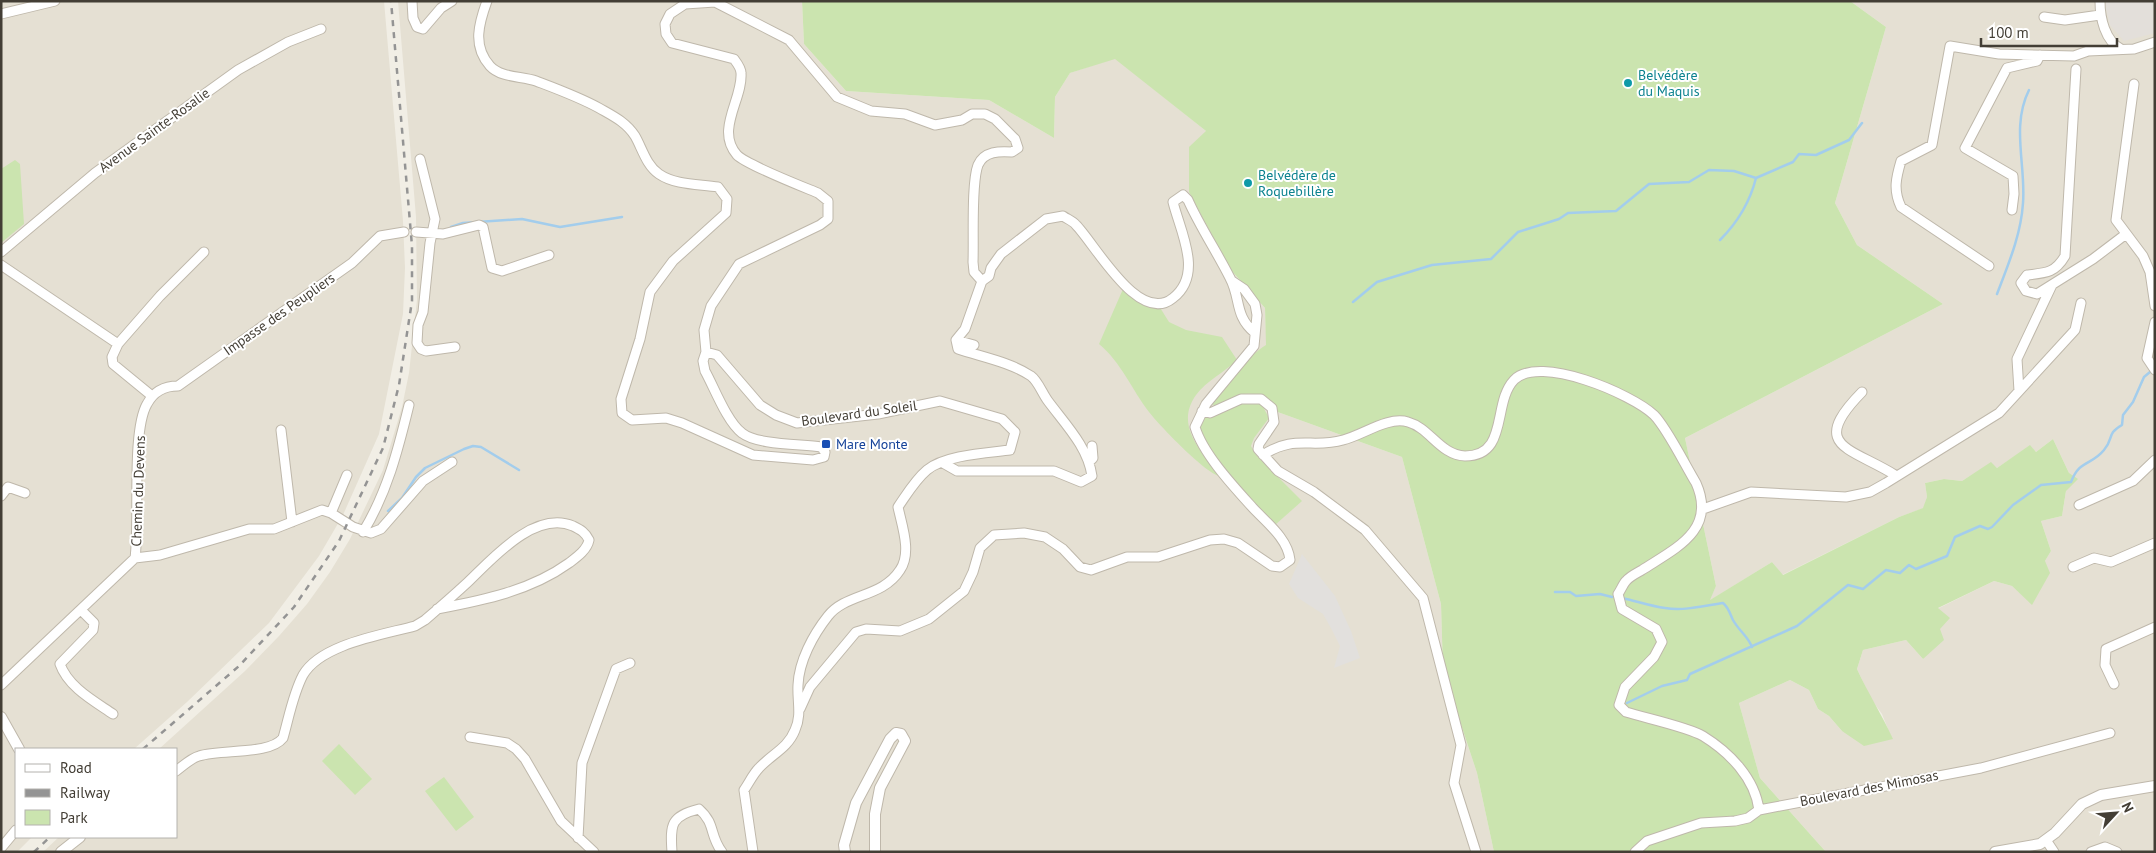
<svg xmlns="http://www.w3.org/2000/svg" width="2156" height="853" viewBox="0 0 2156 853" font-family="'PT Sans',sans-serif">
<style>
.residential{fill:#e5e0d3}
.industrial{fill:#e3dfda}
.green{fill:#cbe4af}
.parking{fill:#e2e0dd}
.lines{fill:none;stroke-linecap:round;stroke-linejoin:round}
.stream{stroke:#a3cdec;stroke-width:2.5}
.minor-casing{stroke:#bfb8ab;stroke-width:11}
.tertiary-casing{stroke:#bfb8ab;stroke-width:12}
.minor{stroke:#fff;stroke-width:9}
.tertiary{stroke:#fff;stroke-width:10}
.rail{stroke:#949494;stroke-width:2.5;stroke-dasharray:6 6;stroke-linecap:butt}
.culture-dot{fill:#0f9aa8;stroke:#fff;stroke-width:2}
.transit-dot{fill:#1a4fb4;stroke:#fff;stroke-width:2}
.labels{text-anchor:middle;stroke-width:4;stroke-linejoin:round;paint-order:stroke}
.culture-label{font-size:14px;fill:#0d838f;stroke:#fff;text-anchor:start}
.street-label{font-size:14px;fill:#433e35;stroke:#fff}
.transit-label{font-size:14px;fill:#164399;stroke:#fff;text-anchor:start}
</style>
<rect width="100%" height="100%" fill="#f1eee5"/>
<path class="residential" d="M 1,1 L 384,1 L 403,221 L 405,268 L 403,314 L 379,434 L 343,515 L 319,556 L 269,623 L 187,702 L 134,749 L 16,749 L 16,837 L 32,837 L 17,852 L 1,852 Z
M 398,1 L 802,1 L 804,44 L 846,91 L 989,100 L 1054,138 L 1055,97 L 1070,73 L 1115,58 L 1206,131 L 1230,269 L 1265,308 L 1269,409 L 1402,457 L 1441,604 L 1443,670 L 1477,773 L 1494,852 L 43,852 L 59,837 L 176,837 L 176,749 L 159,749 L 245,671 L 279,636 L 307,604 L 330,572 L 350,539 L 383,470 L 402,407 L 409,373 L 417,300 L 416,217 Z
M 1850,1 L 2155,1 L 2155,852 L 1826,852 L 1760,778 L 1739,703 L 1790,680 L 1809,690 L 1818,709 L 1829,716 L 1842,731 L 1892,739 L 1882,714 L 1871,699 L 1857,669 L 1863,650 L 1906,640 L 1923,659 L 1940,629 L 1937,609 L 1994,581 L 2012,586 L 2032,604 L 2045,561 L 2051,551 L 2041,521 L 2062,516 L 2069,473 L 2053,439 L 2036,452 L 2030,446 L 1997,468 L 1991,463 L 1962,481 L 1944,479 L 1925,483 L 1927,497 L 1924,508 L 1899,517 L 1782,575 L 1772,562 L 1709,601 L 1716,586 L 1685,438 L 1943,304 L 1857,245 L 1835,203 L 1886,27 Z"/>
<path class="industrial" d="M 2104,1 L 2155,1 L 2155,33 L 2124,41 L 2110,25 Z"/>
<path class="green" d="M 802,1 L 1850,1 L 1886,27 L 1835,203 L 1857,245 L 1943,304 L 1685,438 L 1716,586 L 1710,600 L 1772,562 L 1783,575 L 1899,517 L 1923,508 L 1927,497 L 1925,483 L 1944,479 L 1962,481 L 1991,462 L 1997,468 L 2030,445 L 2036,452 L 2053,439 L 2069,473 L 2078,479 L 2066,491 L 2062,516 L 2041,521 L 2051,551 L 2045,561 L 2050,573 L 2032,605 L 2012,586 L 1994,581 L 1938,608 L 1950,618 L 1940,629 L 1944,640 L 1923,659 L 1906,640 L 1863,650 L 1857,669 C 1868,693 1882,715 1893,739 L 1864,746 L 1842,731 L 1829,716 L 1818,709 L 1809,690 L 1790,680 L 1739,703 L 1760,778 L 1826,852 L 1494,852 L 1477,773 L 1443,670 L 1441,604 L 1402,457 L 1269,409 L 1268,398 C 1245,389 1237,395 1215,406 L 1212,404 C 1221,388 1250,354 1266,345 L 1265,308 L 1230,269 L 1189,192 L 1189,147 L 1206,131 L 1115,59 L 1070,73 L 1055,97 L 1054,138 L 989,100 L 846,91 L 804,44 Z
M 15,160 L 20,164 L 24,224 L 1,243 L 1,169 Z
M 1123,289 L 1136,300 L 1159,306 L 1169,322 L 1186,330 L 1222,337 L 1237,360 C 1225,372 1206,381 1196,395 C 1174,426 1202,452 1220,476 C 1207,475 1159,425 1149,412 C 1132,390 1121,362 1099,344 Z
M 1243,402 L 1261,403 L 1269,418 L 1254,438 L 1251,446 L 1256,455 L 1302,501 L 1275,525 C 1262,511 1194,441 1200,425 C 1204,413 1231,406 1243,402 Z
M 339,744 L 372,779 L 355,795 L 322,761 Z
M 444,777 L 474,817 L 456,831 L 425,791 Z"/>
<path class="parking" d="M 1302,554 L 1335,596 L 1351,631 L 1360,658 L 1334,668 L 1340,646 L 1332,630 L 1323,614 L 1298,598 L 1289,584 Z"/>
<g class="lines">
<path class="stream" d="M 451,227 L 463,223 L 522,219 L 560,227 L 622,217
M 1720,240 C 1737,223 1750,202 1756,178
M 352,268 L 361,260
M 1997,294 C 2008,265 2021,235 2023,203 C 2026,165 2011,126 2029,90
M 1353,302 L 1377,282 L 1432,265 L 1491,259 L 1518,232 L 1559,219 L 1568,213 L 1616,211 L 1649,184 L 1689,182 L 1709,170 L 1734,171 L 1756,178 L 1793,162 L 1799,154 L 1816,155 L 1849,140 L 1862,123
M 388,511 L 402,498 L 416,477 L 425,468 L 464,449 L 473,446 L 481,447 L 519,470
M 1555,592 L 1570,592 L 1576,596 L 1600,594 L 1612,597
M 1622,598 C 1636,601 1650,606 1665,608 C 1684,611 1704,606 1723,603 C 1729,608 1730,614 1733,620 C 1739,631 1748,636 1752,647
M 1627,703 L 1662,686 L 1687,680 L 1690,674 L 1797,626 L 1848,585 L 1863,589 L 1886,570 L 1900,573 L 1909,565 L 1916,569 L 1947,556 L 1955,537 L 1980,526 L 1988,529 L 1992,527 L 2013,505 L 2041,485 L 2071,482 C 2080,459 2091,466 2104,450 C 2114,439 2106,434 2122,425 L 2123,415 L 2133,402 L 2144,377 L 2150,372"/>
<defs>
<path id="minor" d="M 412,1 L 413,18 L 417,27 L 423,29 L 441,8 L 452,1
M 487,1 C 479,23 472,46 490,66 C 501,78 522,76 536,81 C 557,89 579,97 599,108 C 613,116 626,122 635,136 C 642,148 646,165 659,174 C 675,185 698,184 718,187 L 727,199 L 726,213 L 673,261 L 650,292 L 640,339 L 621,399 L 622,413 L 632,420 L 666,418 L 682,423 L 753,455 L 813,460 L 824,457 L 825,452 L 821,447 C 801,444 757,445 742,433 C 727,422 714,387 705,371 L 703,361 L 706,352 L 717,355 L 760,405 L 776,415 L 797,423 L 878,414 L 940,401 L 1002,419 L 1015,432 L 1010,450 C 987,453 945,455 927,470 C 915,480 907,494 898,507 C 902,526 912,553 900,570 C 882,598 846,593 828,616 C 813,635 799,661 798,685 C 797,701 802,715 795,730 C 788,748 772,754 759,768 C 753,774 749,783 744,790 L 753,852
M 2100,1 C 2100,18 2105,41 2121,49
M 1,14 L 55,1
M 2044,17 L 2065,20 L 2100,15
M 2076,69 L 2065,256 C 2055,273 2046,273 2027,275 L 2021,283 L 2026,291 L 2037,294 L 2093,259 L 2126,234
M 2134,84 L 2116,220 L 2143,256 L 2150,272 L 2155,306
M 420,159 L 435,219 L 430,243 L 423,312 L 418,325 L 417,343 L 421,349 L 426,351 L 455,347
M 2012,210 L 2014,194 L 2013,176 L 1965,148 L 2007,68 L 2037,61 L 2040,55
M 416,232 L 443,234 L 479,225 L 483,227 L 492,268 L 502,271 L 549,255
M 1,252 L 95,173 L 238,70 L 288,42 L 321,29
M 1,265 L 118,344 L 112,357 L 113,364 L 152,396
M 1989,266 L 1901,207 C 1893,190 1896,178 1901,161 L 1932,145 L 1950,46 L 1999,54 L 2074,56 L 2088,51 L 2134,49 L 2155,42
M 982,281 L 989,276 L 991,268 L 1001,254 L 1046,219 L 1063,216 C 1067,219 1073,221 1076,225 C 1095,244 1139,326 1173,298 C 1204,274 1180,231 1173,202 L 1183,195 L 1188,200 C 1200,227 1217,252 1230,278 C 1241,298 1234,316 1255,333
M 2155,322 L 2147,358 L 2155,370
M 956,340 L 974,345
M 118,344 L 160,296 L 204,252
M 706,352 L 704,330 L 711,306 L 739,264 L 820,225 L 828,219 L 828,201 L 818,193 C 801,186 747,165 737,155 C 715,130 743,99 741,73 C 741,68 737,63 734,59 L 672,43 L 666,34 L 665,24 L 670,14 L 685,4 L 715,2 L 789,40 L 837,97 L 871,111 L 905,114 L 935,125 L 962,120 L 972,114 L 985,114 L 995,119 L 1015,139 L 1018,148 L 1012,152 C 1000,151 984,151 978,165 C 971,183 974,240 973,262 L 974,272 L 982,281
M 2019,391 L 2017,359 L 2052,285
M 1862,392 C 1808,447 1850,447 1895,475
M 1202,411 L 1210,413 L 1241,399 L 1261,399 L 1272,408 L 1274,422 L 1259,444 L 1258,449 L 1278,471 L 1314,492 L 1365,530 L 1423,598 L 1461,745 L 1454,783 L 1476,852
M 281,430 L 292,522
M 1263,455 C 1295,434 1312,449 1343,440 C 1363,435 1388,416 1408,422 C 1430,428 1440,455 1465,456 C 1509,456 1492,403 1514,380 C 1539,354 1632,394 1654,415 C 1667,428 1685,465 1696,483 C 1717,530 1676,548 1642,570 C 1637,573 1630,576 1626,581 C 1623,584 1621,590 1618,594 L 1622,609 L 1656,629 L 1662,642 L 1654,657 L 1625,687 L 1619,705 L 1626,712 C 1645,718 1688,727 1703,736 C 1729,752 1755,778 1759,810
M 1090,461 L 1093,458 L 1092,446
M 943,463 L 957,471 L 1054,471 L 1081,482 L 1092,476 C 1088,447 1065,424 1048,401 C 1042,393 1038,381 1031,376 C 1010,362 982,357 958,349 L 956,340 L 965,329 L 982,281
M 1,496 L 8,487 L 25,493
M 2079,505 L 2133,481 L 2155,460
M 1703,509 L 1751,492 L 1846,497 L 1870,492 L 1886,483 L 1999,413 L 2075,330 L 2081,303
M 331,513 L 347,475
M 363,532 C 387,493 398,450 409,405
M 135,558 L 160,555 L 249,529 L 274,529 L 322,510 L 331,513 L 353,527 L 371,533 L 381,529 L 423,481 L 452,462
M 2073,567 L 2094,558 L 2111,562 L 2155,543
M 82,611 L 94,623 L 93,630 L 60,664 C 68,687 94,701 113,714
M 2114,684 L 2105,665 L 2106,649 L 2155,627
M 1,685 L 135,558 C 140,522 131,432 147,404 C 154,391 164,386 178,386 L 352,263 L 380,236 L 404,232
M 800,709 L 810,687 L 856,632 L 866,629 L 900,631 L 929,619 L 964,591 L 973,572 L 980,548 L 994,535 L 1024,533 L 1045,537 L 1063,549 L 1080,567 L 1091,570 L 1127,557 L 1158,557 L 1210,540 L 1224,539 L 1238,543 L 1272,566 L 1280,567 L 1290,560 C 1288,539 1267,523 1253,508 C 1234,487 1203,454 1195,427 L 1206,404 L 1254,346 L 1257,315 L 1255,304 L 1244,289 L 1232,281
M 470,737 L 507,743 L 516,749 L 525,759 L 561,821 L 594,852
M 176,771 C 183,766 191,758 199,756 C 222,749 270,755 283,738 C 289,717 293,694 303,675 C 321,644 382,635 415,626 L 425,620 C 439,608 454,595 468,582 C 493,558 535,510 573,526 C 581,530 585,532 589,540 C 587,550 577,557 569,563 C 530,591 484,600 437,609
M 578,838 L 582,763 L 616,669 L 630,663
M 2046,840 L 2054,852
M 1,848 L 16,830
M 672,852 C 670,824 671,816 699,809 C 716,824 709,835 722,852
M 1635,852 L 1647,841 L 1701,823 L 1735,821 L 1748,818 L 1759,810 L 1981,768 L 2110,733
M 2091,852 L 2105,847 L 2117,852"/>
<path id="tertiary" d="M 1,717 L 19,749
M 61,852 L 80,837
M 845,852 L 844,845 L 856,803 L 890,739 L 896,733 L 901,734 L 905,741 L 880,788 L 875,814 L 875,852
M 1995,852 L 2040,844 L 2055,833 L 2082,804 L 2101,795 L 2155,786"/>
</defs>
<use href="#minor" class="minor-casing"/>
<use href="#tertiary" class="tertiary-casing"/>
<use href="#minor" class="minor"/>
<use href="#tertiary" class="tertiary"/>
<path class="rail" d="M 143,749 L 239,666 L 294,607 L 339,541 L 383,448 L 399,385 L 412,301 L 412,246 L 391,1
M 34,852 L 50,837"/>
</g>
<g class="culture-dot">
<circle cx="1628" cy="83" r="5"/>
<circle cx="1248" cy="183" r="5"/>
</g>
<rect class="transit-dot" x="821" y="439" width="10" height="10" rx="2.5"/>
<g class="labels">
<g class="culture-label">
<text x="1638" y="80">Belvédère<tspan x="1638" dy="16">du Maquis</tspan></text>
<text x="1258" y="180">Belvédère de<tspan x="1258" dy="16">Roquebillère</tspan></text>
</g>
<g class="street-label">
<text transform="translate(154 130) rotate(-36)" y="5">Avenue Sainte-Rosalie</text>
<text transform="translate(279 314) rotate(-35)" y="5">Impasse des Peupliers</text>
<text transform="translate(859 413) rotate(-8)" y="5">Boulevard du Soleil</text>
<text transform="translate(138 491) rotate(-88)" y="5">Chemin du Devens</text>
<text transform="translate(1869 788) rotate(-11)" y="5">Boulevard des Mimosas</text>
</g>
<g class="transit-label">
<text x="836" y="449">Mare Monte</text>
</g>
</g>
<rect width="2156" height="853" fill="none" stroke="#433e35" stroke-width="5"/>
<rect x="15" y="748" width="162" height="90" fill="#ffffff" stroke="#b4b2ae"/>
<rect x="25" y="764" width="25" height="8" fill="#ffffff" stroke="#b4b2ae"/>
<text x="60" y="773" font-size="15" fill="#433e35">Road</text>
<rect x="25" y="789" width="25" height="8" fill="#949494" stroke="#b4b2ae"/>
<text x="60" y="798" font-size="15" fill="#433e35">Railway</text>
<rect x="25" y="810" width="25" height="15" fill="#cbe4af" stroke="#b4b2ae"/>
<text x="60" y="823" font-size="15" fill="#433e35">Park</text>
<g transform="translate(2116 813) rotate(64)" stroke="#ffffff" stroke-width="4" paint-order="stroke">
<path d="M0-4L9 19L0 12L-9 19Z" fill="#433e35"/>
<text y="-8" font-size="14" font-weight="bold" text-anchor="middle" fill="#433e35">N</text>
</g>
<path d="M1981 38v8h136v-8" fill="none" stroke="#433e35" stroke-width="2.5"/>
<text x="1988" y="38" font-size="15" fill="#433e35" stroke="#ffffff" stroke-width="4" paint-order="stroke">100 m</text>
</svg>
